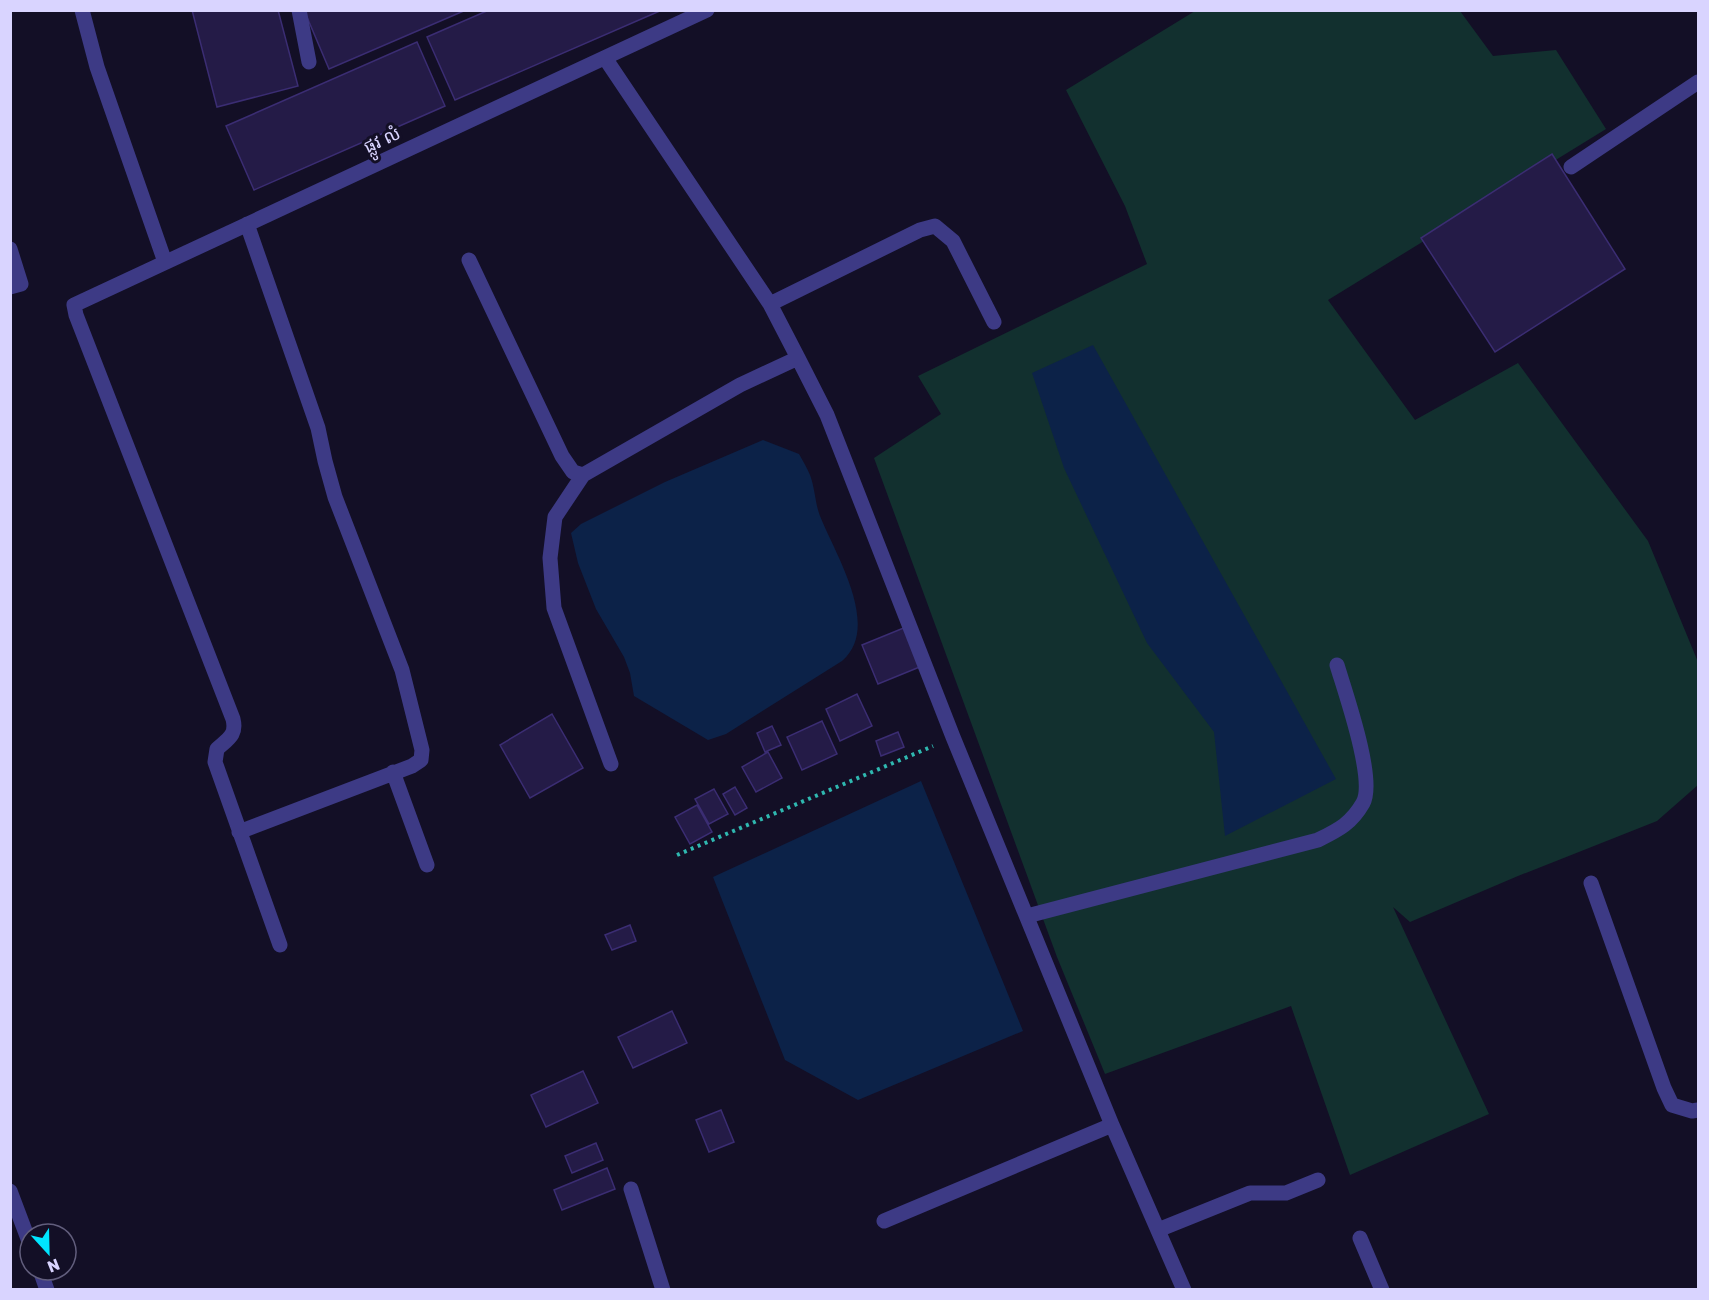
<svg xmlns="http://www.w3.org/2000/svg" width="1709" height="1300" viewBox="0 0 1709 1300" font-family="Rubik,'Noto Sans Khmer',sans-serif">
<style>
.green{fill:#12302f}
.water{fill:#0c2248}
.building{fill:#241b47;stroke:#3b2d73;stroke-width:1.5}
.lines{fill:none;stroke-linecap:round;stroke-linejoin:round}
.path{stroke:#2fb8b0;stroke-width:4;stroke-dasharray:3 4.5;stroke-linecap:butt}
.minor{stroke:#3d3a85;stroke-width:15}
.labels{text-anchor:middle;stroke-width:6;stroke-linejoin:round;paint-order:stroke}
.street-label{font-size:18px;fill:#d9d4ff;stroke:#130f26}
</style>
<rect width="100%" height="100%" fill="#130f26"/>
<path class="green" d="M 1195,11 L 1460,11 L 1493,56 L 1556,50 L 1606,129 L 1328,300 L 1415,420 L 1518,363 L 1648,541 L 1698,662 L 1698,785 L 1657,821 L 1518,876 L 1410,922 L 1393,907 L 1489,1114 L 1350,1175 L 1291,1006 L 1105,1074 L 1057,957 L 874,458 L 941,414 L 918,376 L 1147,264 L 1125,206 L 1066,90 Z"/>
<path class="water" d="M 1093,345 L 1336,779 L 1225,836 L 1214,732 L 1147,643 L 1064,468 L 1032,373 Z
M 763,440 L 799,454 C 803,461 807,468 810,475 C 815,488 815,503 820,516 C 835,554 882,627 842,661 L 726,734 L 708,740 L 634,696 L 630,673 L 624,657 L 596,609 L 578,563 L 571,533 L 581,524 L 665,482 Z
M 921,781 L 1023,1031 L 858,1100 L 785,1060 L 713,877 Z"/>
<path class="building" d="M 192,10 L 278,10 L 298,86 L 217,107 Z
M 304,10 L 466,10 L 329,69 Z
M 489,10 L 662,10 L 455,100 L 427,37 Z
M 417,42 L 445,106 L 254,190 L 226,126 Z
M 1552,154 L 1625,269 L 1495,352 L 1421,238 Z
M 906,627 L 922,666 L 878,684 L 862,645 Z
M 857,694 L 872,726 L 840,741 L 826,709 Z
M 552,714 L 583,768 L 530,798 L 500,745 Z
M 822,721 L 837,754 L 802,770 L 787,737 Z
M 772,726 L 781,745 L 765,752 L 757,733 Z
M 898,732 L 904,747 L 881,756 L 876,741 Z
M 768,752 L 782,778 L 756,792 L 742,767 Z
M 735,787 L 747,808 L 735,815 L 723,794 Z
M 714,789 L 728,814 L 709,824 L 695,799 Z
M 697,805 L 712,832 L 690,844 L 675,817 Z
M 630,925 L 636,941 L 612,950 L 605,935 Z
M 672,1011 L 687,1043 L 633,1068 L 618,1037 Z
M 583,1071 L 598,1103 L 546,1127 L 531,1095 Z
M 721,1110 L 734,1142 L 709,1152 L 696,1120 Z
M 596,1143 L 603,1160 L 572,1173 L 565,1156 Z
M 607,1168 L 615,1189 L 562,1210 L 554,1190 Z"/>
<g class="lines">
<path class="path" d="M 677,855 L 933,746"/>
<path class="minor" d="M 82,10 L 97,67 L 165,262
M 299,10 L 309,62
M 605,58 L 770,304 L 920,230 L 935,226 L 953,241 L 994,322
M 1571,167 L 1698,82
M 10,249 L 21,284 L 10,287
M 469,260 L 562,456 L 573,472 L 583,475 L 740,385 L 798,358 L 827,415 L 953,737 L 1112,1125 L 1184,1290
M 770,304 L 798,358
M 583,475 L 555,517 L 550,558 L 554,608 L 611,764
M 393,772 L 427,865
M 239,832 L 412,766 L 421,760 L 422,750 L 402,670 L 335,497 L 325,461 L 318,428 L 247,224
M 1591,883 L 1664,1088 L 1672,1105 L 1692,1111 L 1698,1110
M 1027,916 L 1318,840 C 1338,830 1351,824 1363,803 C 1376,780 1345,692 1337,665
M 280,945 L 215,762 L 217,749 C 228,739 237,735 233,719 L 76,315 L 74,305 L 707,10
M 631,1189 L 663,1290
M 10,1191 L 30,1244
M 884,1221 L 1112,1125
M 1158,1230 L 1250,1193 L 1286,1193 L 1318,1180
M 1360,1238 L 1382,1290
M 40,1270 L 47,1290"/>
</g>
<g class="labels">
<g class="street-label">
<text transform="translate(382 140) rotate(-25)" y="6">ផ្លូវ លំ</text>
</g>
</g>
<rect width="1709" height="1300" fill="none" stroke="#d9d4ff" stroke-width="24"/>
<g transform="translate(48 1252) rotate(158)"><circle r="28" fill="#130f26" stroke="#625e7d" stroke-width="1.5"/>
<path d="M0-4.5L10 22L0 15L-10 22Z" fill="#00e5ff"/>
<text y="-9" font-size="16" font-weight="bold" text-anchor="middle" fill="#d9d4ff">N</text>
</g>
</svg>
